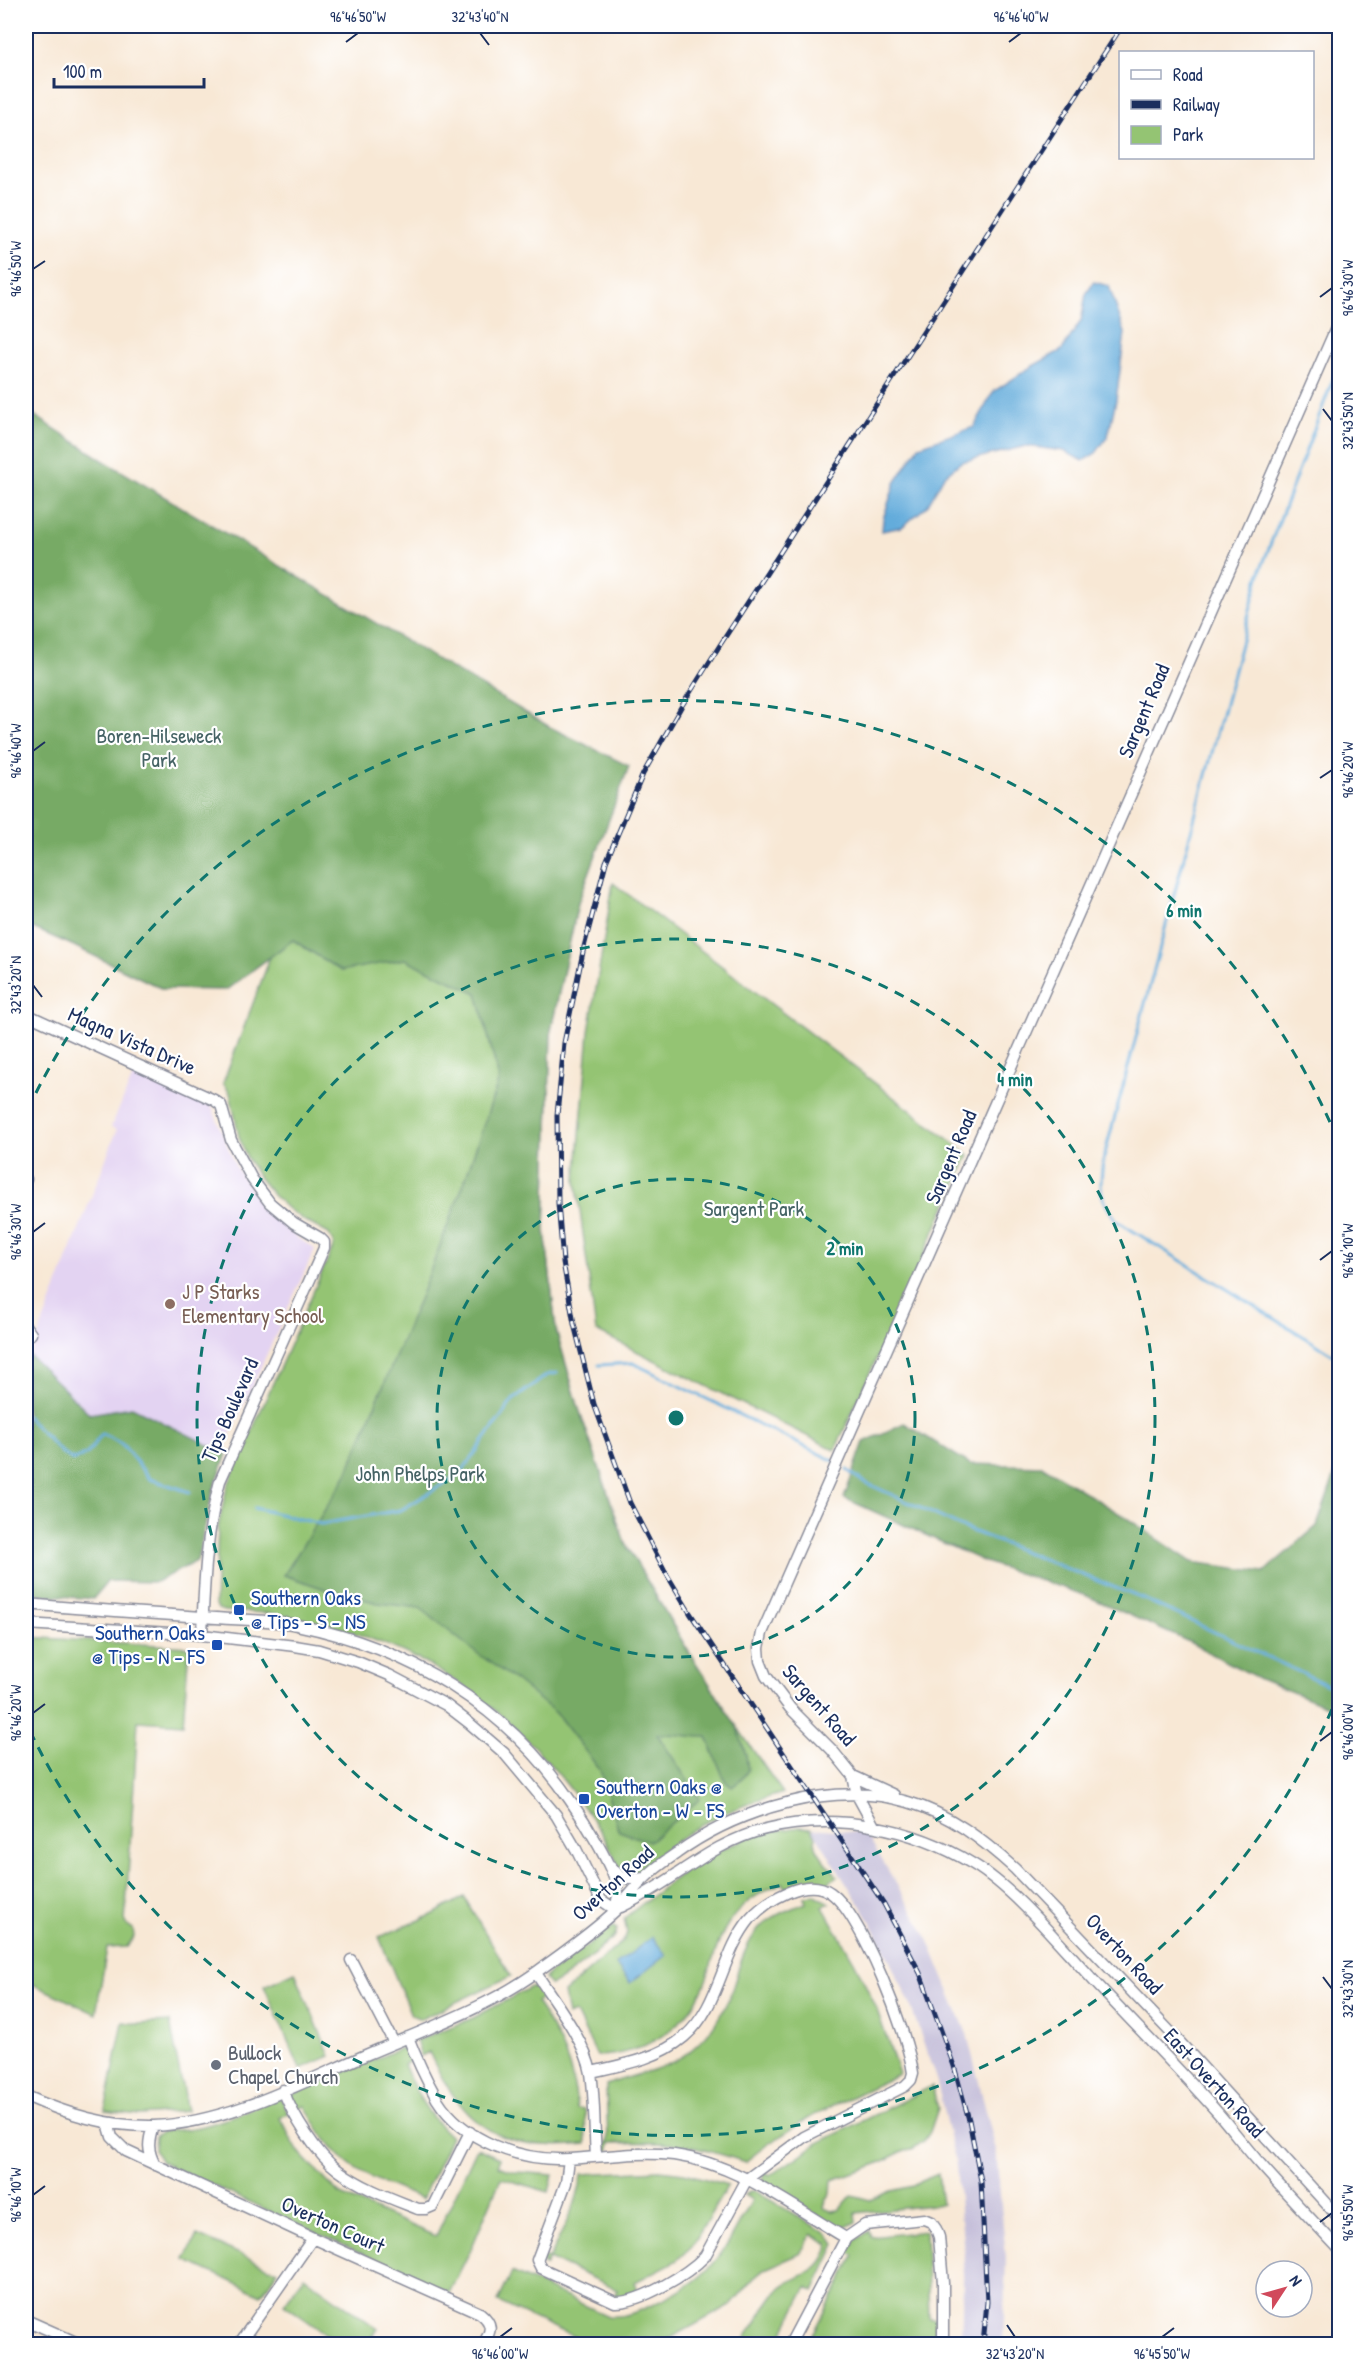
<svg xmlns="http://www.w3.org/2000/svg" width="1365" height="2370" viewBox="0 0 1365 2370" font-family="'Patrick Hand',sans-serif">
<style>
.built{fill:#e3d3f2}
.industrial{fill:#c6c0da}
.green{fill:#94c473;stroke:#587a68;stroke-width:1.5}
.forest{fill:#77aa65;stroke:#496c62;stroke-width:1.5}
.water{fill:#64acdb;stroke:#406e9c;stroke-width:1.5}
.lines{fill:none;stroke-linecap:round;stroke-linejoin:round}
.stream{stroke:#64acdb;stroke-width:3}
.minor-casing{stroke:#8a8c9a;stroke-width:13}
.minor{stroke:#fff;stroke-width:10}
.rail-casing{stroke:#1b2f5e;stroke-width:5}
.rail{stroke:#fff;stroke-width:3;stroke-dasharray:9;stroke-linecap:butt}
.ticks{fill:none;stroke:#1b2f5e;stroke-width:2}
.ring{fill:none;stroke:#0f766e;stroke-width:3;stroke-dasharray:10 8}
.education-dot{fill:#8d6e63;stroke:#fff;stroke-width:2}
.transit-dot{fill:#1a4fb4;stroke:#fff;stroke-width:2}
.worship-dot{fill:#6b7280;stroke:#fff;stroke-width:2}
.labels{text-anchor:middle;stroke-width:4.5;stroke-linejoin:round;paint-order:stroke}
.street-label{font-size:21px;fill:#1b2f5e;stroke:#fff}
.park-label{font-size:21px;fill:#456365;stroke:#fff}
.education-label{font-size:21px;fill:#785e54;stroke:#fff;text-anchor:start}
.transit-label{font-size:21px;fill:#164399;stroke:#fff;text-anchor:start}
.worship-label{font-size:21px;fill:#5b616d;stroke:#fff;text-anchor:start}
.centre{fill:#0f766e;stroke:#fff;stroke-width:3}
.ring-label{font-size:18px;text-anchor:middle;font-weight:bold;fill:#0f766e;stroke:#fff;stroke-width:4.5;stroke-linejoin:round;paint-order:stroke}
.neatline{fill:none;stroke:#1b2f5e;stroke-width:2}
.ticks-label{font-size:15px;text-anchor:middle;fill:#1b2f5e}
</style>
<rect width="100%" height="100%" fill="#fff"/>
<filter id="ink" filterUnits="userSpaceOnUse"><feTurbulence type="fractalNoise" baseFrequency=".0167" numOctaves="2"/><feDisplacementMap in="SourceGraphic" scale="12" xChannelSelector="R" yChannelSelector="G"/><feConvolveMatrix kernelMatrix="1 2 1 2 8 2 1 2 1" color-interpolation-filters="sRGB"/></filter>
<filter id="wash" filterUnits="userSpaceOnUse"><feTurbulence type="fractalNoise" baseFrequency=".008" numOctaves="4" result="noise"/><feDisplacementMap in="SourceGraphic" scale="24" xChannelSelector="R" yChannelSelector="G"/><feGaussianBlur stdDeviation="1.35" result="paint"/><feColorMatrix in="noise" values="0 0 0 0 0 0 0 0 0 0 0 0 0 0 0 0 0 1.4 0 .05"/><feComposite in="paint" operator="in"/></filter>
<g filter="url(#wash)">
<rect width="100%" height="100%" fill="#f8e8d5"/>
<path class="built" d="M 135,1072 L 211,1105 L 236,1167 L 263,1208 L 296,1237 L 315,1249 L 209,1480 L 82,1444 L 26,1367 L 117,1130 L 111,1127 Z"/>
<path class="industrial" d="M 812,1828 L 866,1833 L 926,1934 L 967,2034 L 996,2151 L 1006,2258 L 1003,2344 L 961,2344 L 964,2252 L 956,2166 L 937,2082 L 909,2001 L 872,1924 Z"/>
<path class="green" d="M 26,406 L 323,728 L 596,854 L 578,903 L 551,1030 L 545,1230 L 556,1330 L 579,1409 L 625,1543 L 685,1646 L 737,1727 L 783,1793 C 751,1802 720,1813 691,1831 C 673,1843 656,1858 638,1871 L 629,1873 L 621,1870 C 613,1855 607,1839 597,1826 C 520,1711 425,1641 287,1616 C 267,1612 244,1612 224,1611 L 218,1609 L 215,1604 L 218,1527 L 227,1487 L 334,1245 L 329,1234 L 305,1221 L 288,1209 L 272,1194 L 259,1178 L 247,1158 L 239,1137 L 230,1093 L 223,1083 L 267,966 L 285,900 L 253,855 L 163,989 L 72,945 L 26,925 Z
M 613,883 L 969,1155 L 835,1450 L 596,1331 L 576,1181 L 589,1032 Z
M 26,1637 L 189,1647 L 183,1724 L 138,1721 L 125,1923 L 133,1929 L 134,1937 L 127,1947 L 107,1948 L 96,2014 L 26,1981 Z
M 800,1827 L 812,1828 L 816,1837 C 811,1849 830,1865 837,1876 L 828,1883 L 810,1882 L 786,1889 L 782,1883 C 760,1892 742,1903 728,1924 C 716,1942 713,1963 705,1983 C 688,2027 644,2055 597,2056 L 577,2015 L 574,2012 L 568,2015 L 564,1993 L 625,1939 L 627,1933 L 624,1918 L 698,1861 L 754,1834 Z
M 814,1894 L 829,1903 L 823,1907 L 855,1963 L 876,2007 L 899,2074 L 814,2115 L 768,2144 L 745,2162 C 693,2144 665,2141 610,2143 L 608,2151 L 602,2151 L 600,2144 L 607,2143 L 608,2140 L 606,2085 C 641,2071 668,2072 698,2044 C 711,2032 722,2014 729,1998 C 738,1975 741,1950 758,1930 C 770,1916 789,1909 806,1903 L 804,1897 Z
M 464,1897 L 511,1976 L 421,2019 L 411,2015 L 379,1937 L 432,1915 Z
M 614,1926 L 617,1929 L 615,1936 C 602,1947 564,1982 550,1985 L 545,1979 L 548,1974 Z
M 295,1972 L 330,2056 L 300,2069 L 264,1986 Z
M 531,1987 L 536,1988 L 543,1997 L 536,2002 C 560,2038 574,2066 577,2109 L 585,2110 L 586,2144 C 503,2153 463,2128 429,2052 L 421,2056 L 416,2041 L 473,2018 Z
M 123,2022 L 138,2024 L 170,2022 L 187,2111 L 140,2115 L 105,2111 Z
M 404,2047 L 412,2060 L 404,2064 C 415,2092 428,2116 451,2137 L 422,2199 C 400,2189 364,2178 346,2162 C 329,2146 316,2127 305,2106 L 297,2109 L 291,2095 Z
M 932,2086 L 938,2108 L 930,2132 L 924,2141 L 912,2149 L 905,2150 L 877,2164 L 832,2180 L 831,2193 L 826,2200 L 824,2208 L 831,2211 L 839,2210 L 852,2195 L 870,2200 L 891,2191 L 913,2186 L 921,2181 L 938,2174 L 942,2204 L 856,2213 L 857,2222 L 841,2229 L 763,2183 L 765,2171 L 769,2176 L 820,2142 Z
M 274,2099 L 280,2099 L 283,2101 L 288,2113 L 280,2118 L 298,2151 L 339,2194 L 436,2236 L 477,2148 L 499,2158 L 498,2166 L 516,2172 L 553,2175 L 549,2192 L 501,2178 L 472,2247 L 449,2293 L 161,2162 L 154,2150 L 155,2136 C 165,2128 174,2131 186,2129 C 216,2126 246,2110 274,2099 Z
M 660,2170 L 684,2173 L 728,2185 L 692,2246 L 676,2261 L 635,2282 L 638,2290 L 623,2297 L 614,2297 L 618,2289 L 549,2259 L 545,2266 L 540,2257 L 549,2258 C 561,2233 579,2202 582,2174 Z
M 750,2191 L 755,2191 L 828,2234 L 836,2244 L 814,2291 L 807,2287 L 777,2344 L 740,2344 C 756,2328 761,2310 775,2293 C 792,2273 823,2278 829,2244 L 812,2234 L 800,2254 L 765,2269 L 754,2278 L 731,2305 L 660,2344 L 590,2344 L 498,2302 L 512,2272 L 608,2316 C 626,2318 640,2311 656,2303 C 714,2277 723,2253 752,2200 L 744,2195 Z
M 869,2231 L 871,2237 L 926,2231 L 929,2318 L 936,2319 L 934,2344 L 808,2344 L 854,2256 L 848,2252 L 855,2240 Z
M 197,2235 L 278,2271 L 261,2295 L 185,2260 Z
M 304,2276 L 378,2329 L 367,2344 L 340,2344 L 284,2304 Z"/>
<path class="forest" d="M 26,410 L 101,459 L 550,727 L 629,766 L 578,903 L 551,1030 L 545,1230 L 556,1330 L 579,1409 L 625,1543 L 685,1646 L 737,1727 L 746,1755 L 748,1770 L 741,1780 L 732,1787 L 725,1781 L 707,1737 C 690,1737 674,1733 657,1734 L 700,1799 L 649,1842 L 619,1831 L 600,1770 L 556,1713 L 516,1681 L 474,1651 L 420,1608 L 378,1603 L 328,1590 L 284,1575 L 346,1476 L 421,1295 L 464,1183 L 499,1079 L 477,993 L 405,959 L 341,971 L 293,940 L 226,990 L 163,989 L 72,945 L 26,925 Z
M 30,1356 L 90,1414 L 132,1407 L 227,1454 L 213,1491 L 197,1561 L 156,1582 L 108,1581 L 93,1599 L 26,1593 L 26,1361 Z
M 904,1423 L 970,1464 L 1043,1466 L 1128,1519 L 1192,1562 L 1264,1572 L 1317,1526 L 1339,1462 L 1339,1711 L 1260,1679 L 1187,1641 L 1087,1596 L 985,1562 L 844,1498 L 864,1442 Z"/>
<path class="water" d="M 1094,282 L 1109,286 L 1125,333 L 1116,400 L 1108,436 L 1096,453 L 1083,461 L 1064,451 L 1026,446 L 961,462 L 944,476 L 927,506 L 902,527 L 882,531 L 883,519 L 895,483 L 919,446 L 974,427 L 993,392 L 1031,367 L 1062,350 L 1081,321 L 1086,294 Z
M 652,1937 L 666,1955 L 630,1983 L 616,1965 Z"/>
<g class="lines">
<path class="stream" d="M 1340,361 L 1261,569 L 1103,1161 C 1099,1190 1099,1197 1117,1221 L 1340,1359
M 599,1365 L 633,1363 L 834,1461
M 26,1416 L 61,1452 L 73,1460 L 87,1454 L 102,1434 L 122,1444 L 150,1479 L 190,1492
M 847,1470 L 862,1481 L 964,1528 L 1146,1600 L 1340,1691
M 254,1508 L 321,1524 L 401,1510 L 460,1474 L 513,1400 L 547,1375 L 557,1373"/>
</g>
</g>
<g filter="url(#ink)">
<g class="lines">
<defs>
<path id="minor" d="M 26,1014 L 214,1100 L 221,1105 L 231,1140 L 252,1179 L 270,1203 L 294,1223 L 320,1238 L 324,1242 L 324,1248 L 220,1481 C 206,1532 204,1584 202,1635
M 26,1180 L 26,1179
M 26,1327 L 31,1334
M 26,1604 C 84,1609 143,1613 202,1617 C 234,1620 266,1619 297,1625 C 409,1648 505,1705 570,1800 C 584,1820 615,1869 618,1892 C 618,1898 616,1904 616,1910
M 26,1624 L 202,1635 L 295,1646 L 319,1650 L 358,1662 L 389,1675 L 446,1705 L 468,1722 L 504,1753 L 556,1815 L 576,1849 L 601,1900 L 616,1910
M 853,1776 L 894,1795
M 874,1826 L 857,1795 L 853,1776 L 832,1750 L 790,1708 L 766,1676 L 760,1661 L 759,1648 L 762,1633 C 956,1196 1144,756 1340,319
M 611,1866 C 620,1879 629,1881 644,1878
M 621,1907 C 673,1883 709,1843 766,1829 C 836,1812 912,1827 973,1864 C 1015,1889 1061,1946 1095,1982 C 1136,2026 1178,2068 1218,2113 C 1231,2128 1243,2144 1256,2159 C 1283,2190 1312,2220 1340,2250
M 351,1960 L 394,2043
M 536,1973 C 554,2001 585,2040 591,2073 C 595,2100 594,2129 596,2156
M 408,2037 C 416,2058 426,2079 437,2099 C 464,2142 520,2161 569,2159 C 604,2157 638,2151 674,2155 C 738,2164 791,2206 846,2238
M 283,2090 C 293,2116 316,2154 338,2170 C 362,2188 390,2198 418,2209 L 426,2209 L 433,2206 L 470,2132
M 26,2096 C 67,2114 108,2127 154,2126 C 227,2123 301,2083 368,2054 C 424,2030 489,2007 538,1971 C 564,1952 593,1932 616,1910 C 625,1901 633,1890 642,1881 C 652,1870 665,1861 677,1853 C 738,1809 833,1780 908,1802 C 950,1814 983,1840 1015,1869 L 1176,2038 L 1340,2219
M 108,2123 L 112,2137 L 126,2151 L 313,2238 L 480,2313 C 493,2323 492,2331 483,2344
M 153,2126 C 148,2142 147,2150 155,2165
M 569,2159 L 566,2183 L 537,2260 L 541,2268 L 615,2302 C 640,2303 688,2274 705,2256 L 747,2179 L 804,2137 L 905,2086 L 911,2080 L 913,2073 C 908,2034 862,1915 831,1893 C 807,1875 766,1901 750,1919 C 721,1954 720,2007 684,2037 C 658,2059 622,2065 591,2072
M 26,2320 L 80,2344
M 239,2344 L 313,2238
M 790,2344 L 846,2238 L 865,2225 L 924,2219 L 931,2222 L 936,2229 L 939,2237 L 943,2283 L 943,2344"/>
</defs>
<use href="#minor" class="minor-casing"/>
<use href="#minor" class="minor"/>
<defs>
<path id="rail" d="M 983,2344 L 987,2302 L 981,2181 L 969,2120 L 954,2066 L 920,1973 L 884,1904 L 690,1613 L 666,1573 L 630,1503 L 594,1404 L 574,1324 L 563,1262 L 558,1203 L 557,1115 L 564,1043 L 584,947 L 606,862 L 643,774 L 681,707 L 720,645 L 1122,26"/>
</defs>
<use href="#rail" class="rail-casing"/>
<use href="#rail" class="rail"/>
</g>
</g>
<path class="ticks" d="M 480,33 L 489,45M 346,42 L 358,33M 1009,42 L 1021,33M 33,269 L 45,261M 1320,297 L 1332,288M 1323,409 L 1332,421M 33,751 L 45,742M 1320,778 L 1332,770M 33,985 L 42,997M 33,1232 L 45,1223M 1320,1260 L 1332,1251M 33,1713 L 45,1704M 1320,1741 L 1332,1732M 1323,1977 L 1332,1989M 33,2195 L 45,2186M 1320,2222 L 1332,2213M 1007,2325 L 1015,2337M 500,2337 L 512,2328M 1162,2337 L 1174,2328"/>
<g class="ring">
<circle cx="676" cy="1418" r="239"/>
<circle cx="676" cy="1418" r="479"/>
<path d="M1339 1693A718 718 0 0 1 28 1727M28 1109A718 718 0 0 1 1339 1143"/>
</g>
<circle class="education-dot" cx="170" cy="1304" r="6"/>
<g class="transit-dot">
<rect x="233" y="1604" width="12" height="12" rx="3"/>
<rect x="211" y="1639" width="12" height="12" rx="3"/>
<rect x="578" y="1793" width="12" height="12" rx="3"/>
</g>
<circle class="worship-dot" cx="216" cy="2065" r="6"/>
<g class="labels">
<g class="street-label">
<text transform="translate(1144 711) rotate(-67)" y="7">Sargent Road</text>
<text transform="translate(132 1041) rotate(24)" y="7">Magna Vista Drive</text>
<text transform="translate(951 1157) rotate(-67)" y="7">Sargent Road</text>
<text transform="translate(230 1410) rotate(-66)" y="7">Tips Boulevard</text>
<text transform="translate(819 1705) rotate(49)" y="7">Sargent Road</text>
<text transform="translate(613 1883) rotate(-42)" y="7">Overton Road</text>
<text transform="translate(1124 1954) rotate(47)" y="7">Overton Road</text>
<text transform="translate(1214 2083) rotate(48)" y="7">East Overton Road</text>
<text transform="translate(333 2225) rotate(24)" y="7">Overton Court</text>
</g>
<g class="park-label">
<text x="159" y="743">Boren-Hilseweck<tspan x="159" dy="24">Park</tspan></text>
<text x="754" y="1216">Sargent Park</text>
<text x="420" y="1481">John Phelps Park</text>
</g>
<g class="education-label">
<text x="182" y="1299">J P Starks<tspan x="182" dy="24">Elementary School</tspan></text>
</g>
<g class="transit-label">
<text x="251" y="1605">Southern Oaks<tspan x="251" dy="24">@ Tips - S - NS</tspan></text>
<text x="205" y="1640" text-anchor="end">Southern Oaks<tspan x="205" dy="24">@ Tips - N - FS</tspan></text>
<text x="596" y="1794">Southern Oaks @<tspan x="596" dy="24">Overton - W - FS</tspan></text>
</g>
<g class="worship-label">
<text x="228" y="2060">Bullock<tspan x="228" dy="24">Chapel Church</tspan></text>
</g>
</g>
<circle cx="676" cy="1418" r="9" class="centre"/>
<g class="ring-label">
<text x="1184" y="917">6 min</text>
<text x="1015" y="1086">4 min</text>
<text x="845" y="1255">2 min</text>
</g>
<rect width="1365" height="2370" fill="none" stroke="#fff" stroke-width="66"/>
<rect x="1119" y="51" width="195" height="108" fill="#ffffff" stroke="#a4acbf" stroke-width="1.5"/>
<rect x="1131" y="70" width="30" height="9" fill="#ffffff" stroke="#a4acbf" stroke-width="1.5"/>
<text x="1173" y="81" font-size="18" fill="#1b2f5e">Road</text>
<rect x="1131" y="100" width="30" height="9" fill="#1b2f5e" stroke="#a4acbf" stroke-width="1.5"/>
<text x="1173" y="111" font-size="18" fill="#1b2f5e">Railway</text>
<rect x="1131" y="126" width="30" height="18" fill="#94c473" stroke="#a4acbf" stroke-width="1.5"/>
<text x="1173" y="141" font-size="18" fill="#1b2f5e">Park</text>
<g transform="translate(1284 2289) rotate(54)"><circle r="28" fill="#ffffff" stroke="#a4acbf" stroke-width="1.5"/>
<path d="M0-4.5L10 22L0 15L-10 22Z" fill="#d1495b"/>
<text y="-9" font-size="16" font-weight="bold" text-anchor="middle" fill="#1b2f5e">N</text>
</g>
<path d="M54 78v9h150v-9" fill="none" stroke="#1b2f5e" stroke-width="3"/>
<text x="63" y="78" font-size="18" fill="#1b2f5e" stroke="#ffffff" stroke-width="4.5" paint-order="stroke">100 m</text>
<rect x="33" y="33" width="1299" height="2304" class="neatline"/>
<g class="ticks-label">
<text x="358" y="22">96°46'50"W</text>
<text x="480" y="22">32°43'40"N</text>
<text x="1021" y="22">96°46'40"W</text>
<text transform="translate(16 269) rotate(-90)" y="5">96°46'50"W</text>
<text transform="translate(1348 288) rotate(-90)" y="5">96°46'30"W</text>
<text transform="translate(1348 421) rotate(-90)" y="5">32°43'50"N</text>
<text transform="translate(16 751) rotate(-90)" y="5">96°46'40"W</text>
<text transform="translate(1348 770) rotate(-90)" y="5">96°46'20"W</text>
<text transform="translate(16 985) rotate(-90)" y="5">32°43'20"N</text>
<text transform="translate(16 1232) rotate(-90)" y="5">96°46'30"W</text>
<text transform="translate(1348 1251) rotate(-90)" y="5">96°46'10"W</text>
<text transform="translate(16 1713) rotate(-90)" y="5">96°46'20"W</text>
<text transform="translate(1348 1732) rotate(-90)" y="5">96°46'00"W</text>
<text transform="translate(1348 1989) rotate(-90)" y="5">32°43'30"N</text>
<text transform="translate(16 2195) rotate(-90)" y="5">96°46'10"W</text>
<text transform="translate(1348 2213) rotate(-90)" y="5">96°45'50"W</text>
<text x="500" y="2359">96°46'00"W</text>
<text x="1015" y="2359">32°43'20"N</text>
<text x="1162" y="2359">96°45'50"W</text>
</g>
</svg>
